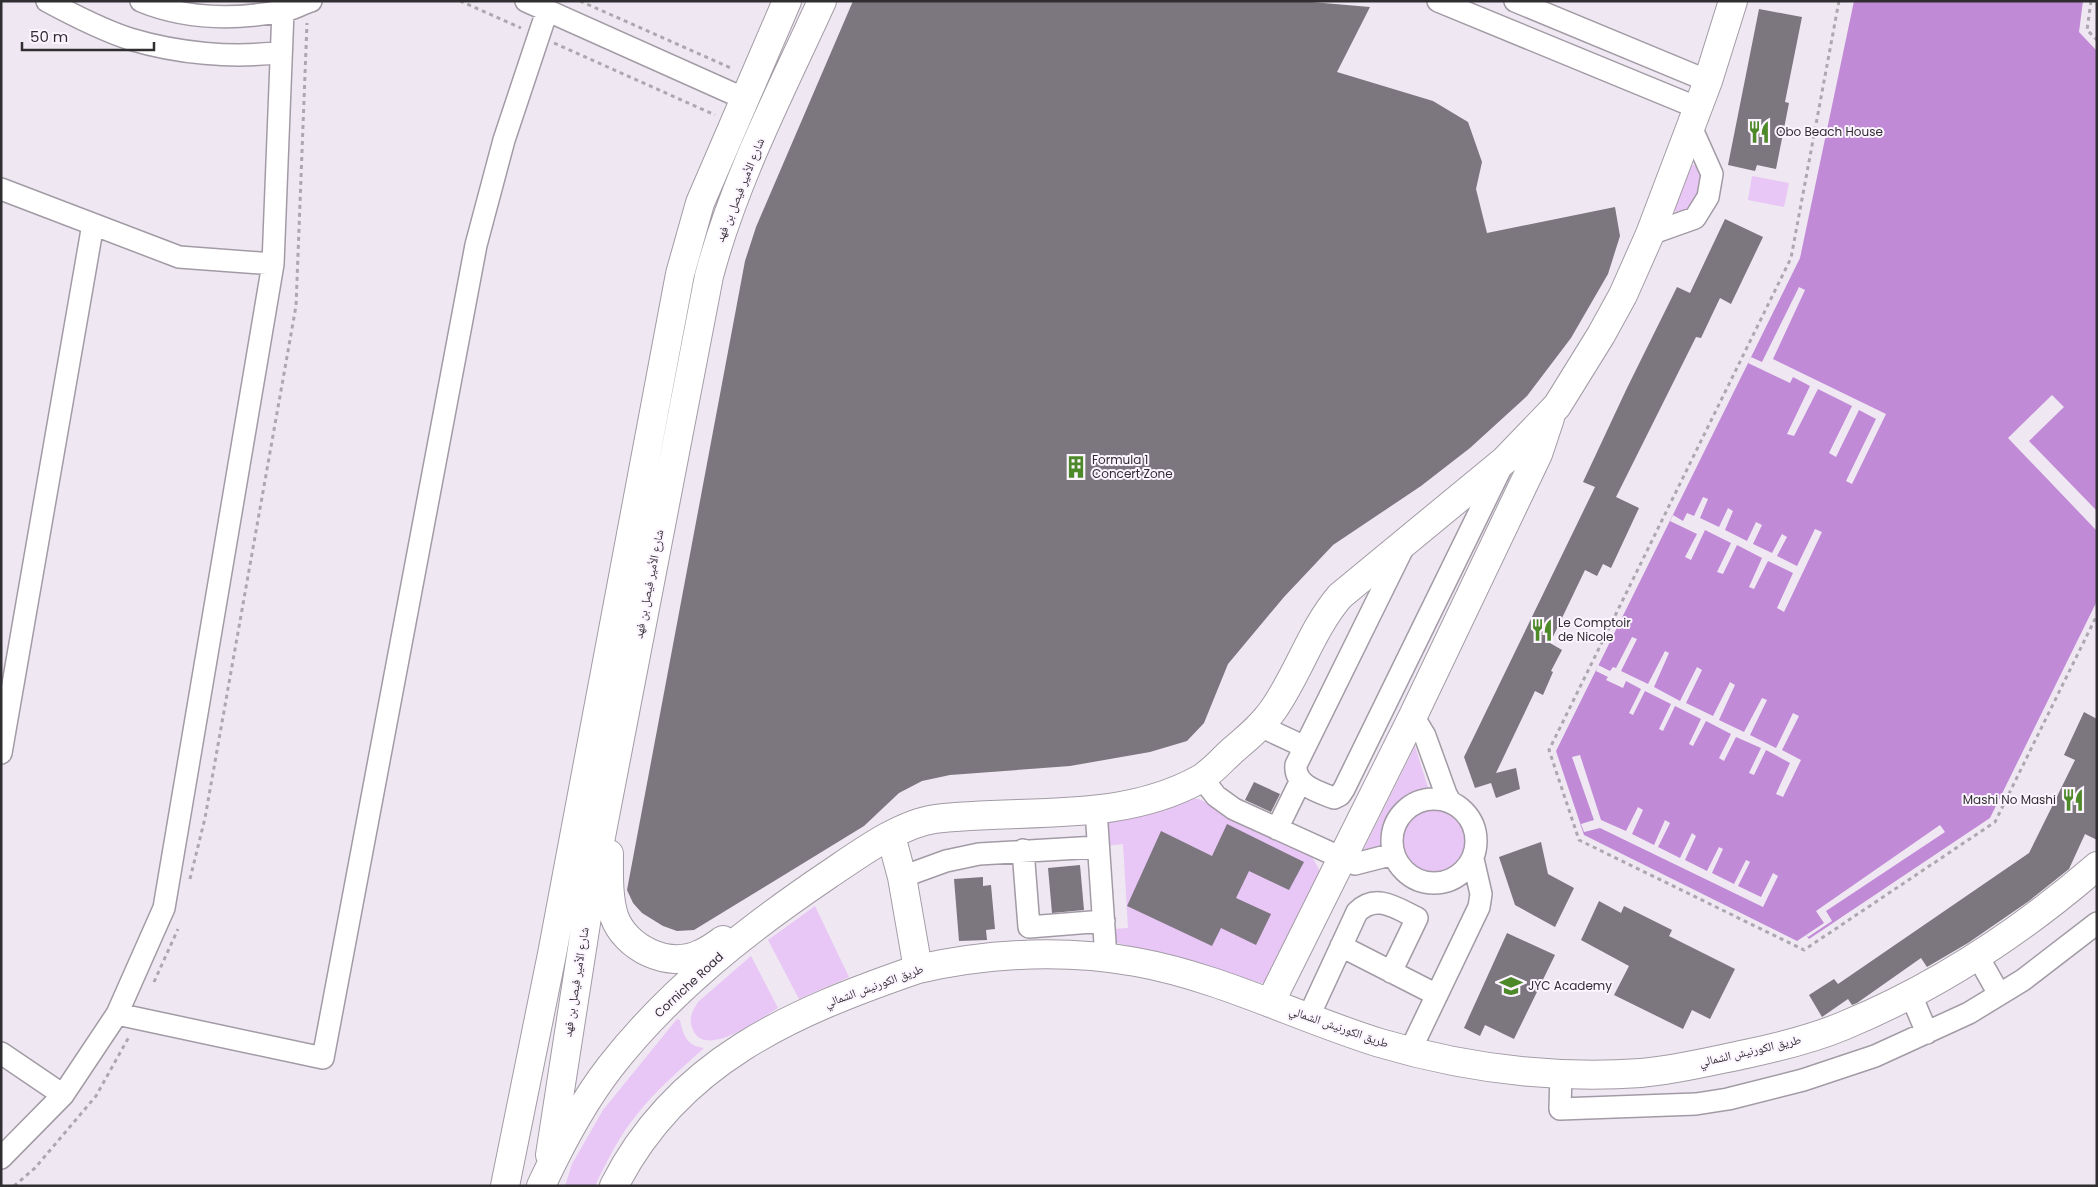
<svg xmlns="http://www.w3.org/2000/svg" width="2098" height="1187" viewBox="0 0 2098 1187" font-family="Poppins,'Noto Naskh Arabic',sans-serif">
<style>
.green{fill:#e8c6f5}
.water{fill:#c18ad7}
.pier{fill:#efe8f2}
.building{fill:#7c767e}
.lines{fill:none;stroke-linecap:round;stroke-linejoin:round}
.minor-casing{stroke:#a29ba5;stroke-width:24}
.major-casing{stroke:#a29ba5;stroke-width:30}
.path{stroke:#ada8b0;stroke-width:3;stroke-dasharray:4 4;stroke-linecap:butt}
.minor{stroke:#fff;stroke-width:21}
.major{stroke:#fff;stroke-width:28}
.labels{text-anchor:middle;stroke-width:4;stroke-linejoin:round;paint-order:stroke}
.poi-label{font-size:12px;fill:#312e32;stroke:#fcf5ff;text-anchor:start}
.street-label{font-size:12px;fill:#312e32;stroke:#fcf5ff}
</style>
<rect width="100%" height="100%" fill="#efe8f2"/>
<path class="green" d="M 1694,165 L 1697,165 C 1705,181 1698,193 1691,208 L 1677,214 L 1674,208 L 1690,166 Z
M 1752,176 L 1789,183 L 1784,207 L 1748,200 Z
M 1415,746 L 1429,791 C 1400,798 1382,819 1383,848 L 1361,855 Z
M 1189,798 L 1199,799 L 1311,855 L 1321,873 L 1269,982 L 1261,983 L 1114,942 L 1112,929 L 1128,928 L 1123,844 L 1106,846 L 1107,821 Z
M1399 841a33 33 0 1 1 66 0a33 33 0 1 1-66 0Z
M 815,906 L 849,977 L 799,999 L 768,940 Z
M 751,956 L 778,1008 C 762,1017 706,1060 693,1030 C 688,1019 692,1011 698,1002 Z
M 677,1019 L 680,1020 C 683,1035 687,1046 704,1048 C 681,1069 657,1089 638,1113 C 620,1134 607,1161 595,1186 L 565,1186 L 572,1164 L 603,1110 Z"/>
<path class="water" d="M 1854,1 L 2083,1 L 2079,32 L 2097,51 L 2097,601 L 1990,818 L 1809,939 L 1806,935 L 1797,941 L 1584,835 L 1556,751 L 1800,258 Z"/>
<path class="pier" d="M 1799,287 L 1805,290 L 1773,359 L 1886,414 L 1852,484 L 1846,481 L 1876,419 L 1859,410 L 1836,457 L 1829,453 L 1852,406 L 1818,389 L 1794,436 L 1787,434 L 1810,386 L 1793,377 L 1790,383 L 1748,363 L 1751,357 L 1762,362 Z
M 2052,395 L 2064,407 L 2029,441 L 2097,511 L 2097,531 L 2008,438 Z
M 1703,497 L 1708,499 L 1700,518 L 1719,527 L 1728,508 L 1733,511 L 1725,530 L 1747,541 L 1756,522 L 1762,525 L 1753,544 L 1772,553 L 1782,534 L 1787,537 L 1777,556 L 1797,566 L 1815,529 L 1822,532 L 1784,612 L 1777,608 L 1793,573 L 1768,561 L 1754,589 L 1749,587 L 1762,558 L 1737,545 L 1723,574 L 1717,572 L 1731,543 L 1705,530 L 1691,560 L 1685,557 L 1697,534 L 1670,521 L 1673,515 L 1683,521 L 1687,513 L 1694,516 Z
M 1632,637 L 1637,639 L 1621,671 L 1648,684 L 1665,651 L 1669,653 L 1654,687 L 1680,701 L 1697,667 L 1702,670 L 1686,703 L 1713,716 L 1730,682 L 1735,685 L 1719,720 L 1744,732 L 1762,698 L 1767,700 L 1750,735 L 1776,748 L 1793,713 L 1799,716 L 1782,750 L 1801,760 L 1783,797 L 1776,794 L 1790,763 L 1766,750 L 1754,775 L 1749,773 L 1761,748 L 1736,737 L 1724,761 L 1719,758 L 1731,734 L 1706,721 L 1693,746 L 1689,744 L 1701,719 L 1675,706 L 1663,731 L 1659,729 L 1671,704 L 1645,691 L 1633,715 L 1629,713 L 1641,689 L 1626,681 L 1623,688 L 1606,680 L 1608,677 L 1596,671 L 1598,665 L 1610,671 L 1613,667 L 1616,668 Z
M 1580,755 L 1601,820 L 1626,831 L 1638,807 L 1643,810 L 1632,834 L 1654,845 L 1665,820 L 1670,823 L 1658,847 L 1680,858 L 1692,833 L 1696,836 L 1685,860 L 1707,871 L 1719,847 L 1723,849 L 1712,873 L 1734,884 L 1746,860 L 1750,862 L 1738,886 L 1761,897 L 1773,873 L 1778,876 L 1763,907 L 1600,828 L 1584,832 L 1581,824 L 1594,820 L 1572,757 Z
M 1940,825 L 1945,832 L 1826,911 L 1832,921 L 1808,937 L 1806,935 L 1824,923 L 1816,911 Z"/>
<path class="building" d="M 853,1 L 1300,1 L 1370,7 L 1337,72 L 1433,101 L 1468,122 L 1482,162 L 1476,189 L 1487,233 L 1615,207 L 1620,236 L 1608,274 L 1571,338 L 1527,396 L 1470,448 L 1421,486 L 1333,545 L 1284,597 L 1228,664 L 1204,723 L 1187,741 L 1150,752 L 1070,766 L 950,775 L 922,781 L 899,793 L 864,826 L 694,930 L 677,931 L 663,926 L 642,913 L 633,903 L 627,890 L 745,261 L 756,227 Z
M 1759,9 L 1802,17 L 1785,102 L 1789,103 L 1776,169 L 1757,165 L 1755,171 L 1728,165 Z
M 1725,219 L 1763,237 L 1731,304 L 1720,298 L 1701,338 L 1696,337 L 1616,497 L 1639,508 L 1611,568 L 1603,564 L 1597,576 L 1585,570 L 1550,643 L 1562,650 L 1551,671 L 1553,672 L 1543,695 L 1535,691 L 1496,773 L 1516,768 L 1520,789 L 1496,798 L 1491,783 L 1475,788 L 1464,757 L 1595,487 L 1583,482 L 1627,388 L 1677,287 L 1690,293 Z
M 2084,712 L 2097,719 L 2097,840 L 2085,834 L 2069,869 L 2029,901 L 1968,943 L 1927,967 L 1921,958 L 1857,1003 L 1852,1005 L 1848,999 L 1822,1017 L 1809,995 L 1834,979 L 1838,984 L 2029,853 L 2075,760 L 2064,755 Z
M 1254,782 L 1280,794 L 1271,812 L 1245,800 Z
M 1227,824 L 1304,862 L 1289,890 L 1249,871 L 1236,898 L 1271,914 L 1256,945 L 1221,928 L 1212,946 L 1127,906 L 1161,831 L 1212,856 Z
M 1541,842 L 1548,874 L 1574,888 L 1555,927 L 1515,905 L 1499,857 Z
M 1080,865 L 1084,910 L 1052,913 L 1048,868 Z
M 983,877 L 983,886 L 991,885 L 995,929 L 986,930 L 987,940 L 959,941 L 954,879 Z
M 1599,901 L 1621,913 L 1624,906 L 1672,930 L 1669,936 L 1735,969 L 1710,1019 L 1692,1010 L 1683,1029 L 1614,995 L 1629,966 L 1581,940 Z
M 1507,933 L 1555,955 L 1514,1039 L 1485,1025 L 1480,1036 L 1464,1028 Z"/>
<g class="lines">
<defs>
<path id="minor" d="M 47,1 C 73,15 102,30 130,39 C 176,53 234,59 281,52
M 141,1 C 185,19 235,20 282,11 C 292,10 301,4 311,1
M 526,1 L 745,99
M 1438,1 L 1698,108
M 1515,1 L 1708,81
M 1,189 L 179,257 L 273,264
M 1650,234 L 1695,218 L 1708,197 L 1712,174 L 1691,127
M 1404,546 L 1296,765 C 1294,785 1318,792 1334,798 L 1340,795 L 1344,789 L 1504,462
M 1413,716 L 1425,736 L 1446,794 L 1451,803
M 1260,726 L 1305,747
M 1,753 L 93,224
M 1202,778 L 1216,796 L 1234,809 L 1355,864 L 1394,854
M1392 841a42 42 0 1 1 84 0a42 42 0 1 1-84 0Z
M 1096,810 L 1106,958
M 1277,829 L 1300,782
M 1023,850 L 1029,927 L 1104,921
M 902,877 L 946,861 L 979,854 L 1097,847
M 1341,946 L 1437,995
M 1977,955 L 1999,994
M 1911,995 L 1927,1033
M 117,1014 L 323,1058 L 476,245 L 504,140 L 547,11
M 1308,1018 L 1357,912 C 1376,893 1396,908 1417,918 L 1391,972
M 1410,1051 L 1479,907 L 1481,894 L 1473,859
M 1,1053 L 63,1095
M 1561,1072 L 1560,1109 L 1696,1104 L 1728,1099 L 1803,1080 L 1875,1056 L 1969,1013 L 2023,980 L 2097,923
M 1,1158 L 63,1095 L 117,1014 L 164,908 L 273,264 L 283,11"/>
<path id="major" d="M 891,836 L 902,877 L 918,969
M 609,854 C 609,874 608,896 614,916 C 625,948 668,969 700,954 C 708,951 716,945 723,940
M 1270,1003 L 1413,716 L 1538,454 L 1550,418
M 550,1155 L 593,878 L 709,276 C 734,181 781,91 822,1
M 505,1186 L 552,954 L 680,274 L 700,203 L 787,1
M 541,1186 C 560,1145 583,1102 610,1067 C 670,990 748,929 828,875 C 858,855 899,824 935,819 C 1024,808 1119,824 1200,779 C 1212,772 1222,760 1232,751 C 1247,738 1262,726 1273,710 C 1299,673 1311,630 1340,596 L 1505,460 L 1557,406 L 1601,335 L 1623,295 L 1650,234 L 1708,81 L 1733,1
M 614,1186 C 677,1061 793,1012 918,969 C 990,953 1062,949 1136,962 C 1220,977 1299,1018 1380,1043 C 1464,1068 1554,1079 1641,1073 C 1676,1070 1712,1061 1746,1054 C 1779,1047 1812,1039 1843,1026 C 1935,988 2022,931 2097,866"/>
</defs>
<use href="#minor" class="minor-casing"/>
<use href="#major" class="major-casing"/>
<path class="path" d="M 460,1 L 521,28
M 580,1 L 733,69
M 1839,1 L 1791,258 L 1549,750 L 1579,840 L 1804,950 L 1995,822 L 2097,615
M 2091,1 L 2087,30 L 2097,40
M 554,43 L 715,115
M 190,879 L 205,818 L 296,306 L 307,23
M 154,982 L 178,929
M 14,1186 L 35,1168 L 96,1096 L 130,1035"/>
<use href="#minor" class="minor"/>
<use href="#major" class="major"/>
</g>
<defs>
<symbol id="restaurant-bare" viewBox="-9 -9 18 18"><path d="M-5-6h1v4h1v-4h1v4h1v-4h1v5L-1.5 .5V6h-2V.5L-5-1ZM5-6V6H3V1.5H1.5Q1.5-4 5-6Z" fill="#4d8928" stroke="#fcf5ff" stroke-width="2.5" paint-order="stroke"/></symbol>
<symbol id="building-bare" viewBox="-9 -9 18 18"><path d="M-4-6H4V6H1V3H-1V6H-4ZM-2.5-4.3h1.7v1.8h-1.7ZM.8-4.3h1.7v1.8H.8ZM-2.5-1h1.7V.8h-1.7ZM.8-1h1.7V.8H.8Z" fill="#4d8928" stroke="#fcf5ff" stroke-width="2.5" paint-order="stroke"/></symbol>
<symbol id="school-bare" viewBox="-9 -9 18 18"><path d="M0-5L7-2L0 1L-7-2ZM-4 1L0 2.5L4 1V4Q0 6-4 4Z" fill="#4d8928" stroke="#fcf5ff" stroke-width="2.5" paint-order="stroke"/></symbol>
</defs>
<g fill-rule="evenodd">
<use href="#restaurant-bare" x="1743" y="116" width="32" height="32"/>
<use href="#building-bare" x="1060" y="451" width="32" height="32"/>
<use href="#restaurant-bare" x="1526" y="614" width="32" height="32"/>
<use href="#restaurant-bare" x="2057" y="784" width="32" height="32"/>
<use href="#school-bare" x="1495" y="970" width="32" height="32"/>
</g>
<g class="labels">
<g class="poi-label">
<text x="1776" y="136">Obo Beach House</text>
<text x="1092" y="464">Formula 1<tspan x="1092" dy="14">Concert Zone</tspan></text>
<text x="1558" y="627">Le Comptoir<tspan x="1558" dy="14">de Nicole</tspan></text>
<text x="2056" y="804" text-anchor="end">Mashi No Mashi</text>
<text x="1528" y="990">JYC Academy</text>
</g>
<g class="street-label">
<text transform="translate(740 190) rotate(-68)" y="4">شارع الأمير فيصل بن فهد</text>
<text transform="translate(649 584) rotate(-79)" y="4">شارع الأمير فيصل بن فهد</text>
<text transform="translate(576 982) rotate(-81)" y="4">شارع الأمير فيصل بن فهد</text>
<text transform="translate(689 985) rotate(-43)" y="4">Corniche Road</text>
<text transform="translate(874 986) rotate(-20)" y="4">طريق الكورنيش الشمالي</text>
<text transform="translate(1339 1027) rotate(19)" y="4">طريق الكورنيش الشمالي</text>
<text transform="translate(1750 1051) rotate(-13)" y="4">طريق الكورنيش الشمالي</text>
</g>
</g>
<rect width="2098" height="1187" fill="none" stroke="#312e32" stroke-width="5"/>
<path d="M22 42v8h132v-8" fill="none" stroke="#312e32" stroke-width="2.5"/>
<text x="30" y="42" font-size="15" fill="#312e32" stroke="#fcf5ff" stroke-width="4" paint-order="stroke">50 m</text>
</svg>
